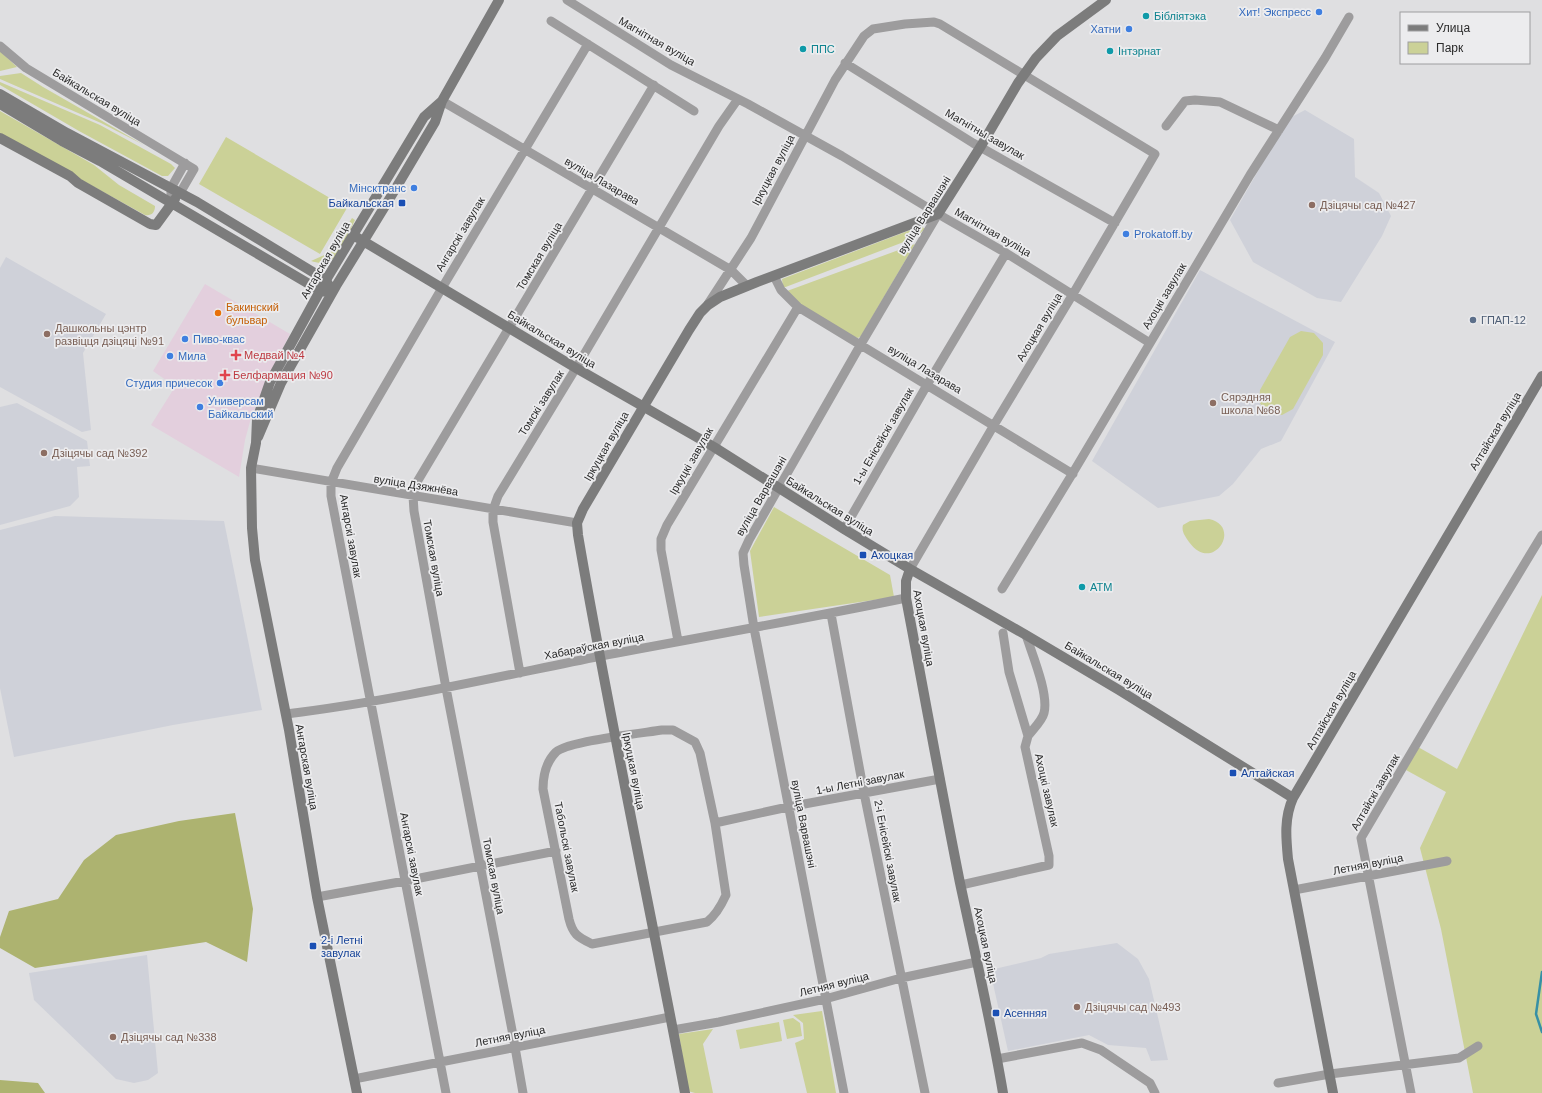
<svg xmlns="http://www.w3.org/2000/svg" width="1542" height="1093" viewBox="0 0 1542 1093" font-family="Helvetica,sans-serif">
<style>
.commercial{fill:#e3cfdd}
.built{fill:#cfd1d9}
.green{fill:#cbd197}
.forest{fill:#adb370}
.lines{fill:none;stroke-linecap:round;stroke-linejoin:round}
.stream{stroke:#3790a5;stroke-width:2.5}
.street{stroke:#9d9c9d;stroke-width:9}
.secondary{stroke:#7c7c7c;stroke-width:10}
.shop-dot{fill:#3f7fe0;stroke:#ececee;stroke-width:1.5}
.culture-dot{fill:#0f9aa8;stroke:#ececee;stroke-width:1.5}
.transit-dot{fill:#1a4fb4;stroke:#ececee;stroke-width:1.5}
.education-dot{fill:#8d6e63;stroke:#ececee;stroke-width:1.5}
.food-dot{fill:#e8710a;stroke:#ececee;stroke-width:1.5}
.service-dot{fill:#5c6f8a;stroke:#ececee;stroke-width:1.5}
.health-dot{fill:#e0444e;stroke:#ececee;stroke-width:1.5}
.labels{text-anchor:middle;stroke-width:3.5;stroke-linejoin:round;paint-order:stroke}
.shop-label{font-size:11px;fill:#366cbe;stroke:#ececee;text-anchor:end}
.culture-label{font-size:11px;fill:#0d838f;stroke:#ececee;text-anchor:start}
.street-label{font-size:11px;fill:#2a2a2a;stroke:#ececee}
.transit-label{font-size:11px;fill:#164399;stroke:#ececee;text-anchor:start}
.education-label{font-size:11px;fill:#785e54;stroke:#ececee;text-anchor:start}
.food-label{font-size:11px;fill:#c56008;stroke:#ececee;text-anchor:start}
.service-label{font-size:11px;fill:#4e5e75;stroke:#ececee;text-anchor:start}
.health-label{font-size:11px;fill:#be3a42;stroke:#ececee;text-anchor:start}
</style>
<rect width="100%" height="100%" fill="#dfdfe1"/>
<path class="commercial" d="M 205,284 L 290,334 L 268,377 L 251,418 L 245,440 L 239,477 L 151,425 L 173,390 L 173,385 L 153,371 Z"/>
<path class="built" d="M 1305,110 L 1354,139 L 1355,177 L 1379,193 L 1391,216 L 1382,236 L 1341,302 L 1317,298 L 1253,262 L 1230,220 L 1288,119 Z
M 6,257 L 106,314 L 83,353 L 91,430 L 82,432 L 0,387 L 0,268 Z
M 1200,270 L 1335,342 L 1281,441 L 1261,449 L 1233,484 L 1219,496 L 1158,508 L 1092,461 Z
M 17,403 L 87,441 L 90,466 L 77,467 L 79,497 L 70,506 L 0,525 L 0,407 Z
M 55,516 L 224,521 L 262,710 L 173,725 L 14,757 L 0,688 L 0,530 Z
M 1117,943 L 1138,959 L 1149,979 L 1168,1060 L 1151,1061 L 1146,1048 L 1108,1045 L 1089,1035 L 1008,1051 L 990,970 L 1041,958 L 1049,954 Z
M 147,955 L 158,1073 L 148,1080 L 134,1083 L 116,1079 L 34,1000 L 29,973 Z"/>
<path class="green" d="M 0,51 L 17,67 L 0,71 Z
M 21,73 L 43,87 L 144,145 L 101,123 L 0,79 L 0,76 Z
M 0,82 L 100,125 L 171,164 L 175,168 L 168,176 L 162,176 L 79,131 L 0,85 Z
M 0,111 L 94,165 L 119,185 L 155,206 C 155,213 151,216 145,215 L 0,135 Z
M 226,137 L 347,208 L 320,254 L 199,184 Z
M 352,218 L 355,220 C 350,230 339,255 330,261 C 323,264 317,263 311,261 L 331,252 Z
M 921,226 L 925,229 L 919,234 L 909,240 L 783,288 L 782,279 Z
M 915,244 L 861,336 L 858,338 L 855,337 L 799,305 L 787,291 Z
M 1301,331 L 1314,333 L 1323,343 L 1323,355 L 1293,409 L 1282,415 L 1268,413 L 1259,402 L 1260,390 L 1290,337 Z
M 774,507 L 890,575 L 894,597 L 759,617 L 750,551 Z
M 1209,519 C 1243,526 1213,575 1189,542 C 1186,537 1181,532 1183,525 L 1190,521 Z
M 1542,595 L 1542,1093 L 1473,1093 L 1441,929 L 1420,848 L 1446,792 L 1406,770 L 1418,747 L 1457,769 Z
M 822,1011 L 836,1093 L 807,1093 L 795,1043 L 804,1039 L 803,1023 L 793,1015 Z
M 793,1018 L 800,1023 L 802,1036 L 787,1039 L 783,1020 Z
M 779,1022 L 782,1041 L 740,1049 L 736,1030 Z
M 713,1029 L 703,1044 L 713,1093 L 695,1093 L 688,1091 L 679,1034 Z"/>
<path class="forest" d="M 235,813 L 253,909 L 247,962 L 206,942 L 35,968 L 0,948 L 0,937 L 9,911 L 58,899 L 84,860 L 116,835 L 179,821 Z
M 0,1080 L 38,1083 L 45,1093 L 0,1093 Z"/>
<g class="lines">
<path class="stream" d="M 1542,972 L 1536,1014 L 1542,1032"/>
<path class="street" d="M 567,0 L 671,65 L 748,104 L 842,156 L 945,218 L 1006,253 L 1150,343
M 551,21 L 694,111
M 0,46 L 26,68 L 194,169 L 180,193
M 845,63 L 973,143 L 1115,223
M 442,101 L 731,270 L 747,286
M 1166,126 L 1185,101 L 1195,100 L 1220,102 L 1279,130
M 171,194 L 171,188 L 185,163
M 774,276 L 781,290 L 798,307 L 1073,474
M 708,304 L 751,238 L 835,80 L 864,36 L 873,29 L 905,24 L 934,22 L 940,24 L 1155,154 L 1073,294 L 994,425 L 910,569
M 251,468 L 577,523
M 844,529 L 927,385 L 1006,253
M 1002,589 L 1071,476 L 1250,175 L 1325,58 L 1349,17
M 831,614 L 864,793 L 925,1093
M 1026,635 C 1032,654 1049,694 1044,713 C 1042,721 1033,729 1028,736
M 678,641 L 661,550 L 661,539 L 667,525 L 798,307
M 520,673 L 493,522 L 493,510 L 498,496 L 576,368 L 719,126 L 738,99
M 286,714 C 392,701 496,677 601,656 C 702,637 804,619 906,598
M 662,730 L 673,730 L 695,742 L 700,753 L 715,823 L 726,895 C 721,906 716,915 707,922 L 592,944 C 578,937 573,935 569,919 L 543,789 C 543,775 546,762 556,752 C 568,741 643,733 662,730 Z
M 715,823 L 788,807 L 940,779
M 961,885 L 1049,865 L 1049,856 L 1025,747 L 1028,736 L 1009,672 L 1003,633
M 1294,890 L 1447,861
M 317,897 L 405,881 L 556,851
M 673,1030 L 719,1022 L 825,999 L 901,978 L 977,962
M 997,1059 L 1082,1043 L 1101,1050 L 1150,1083 L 1155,1093
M 354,1079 L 670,1017
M 1278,1083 L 1330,1074 L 1459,1058 L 1478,1046
M 446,1093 L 331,496 L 331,483 L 337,468 L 442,288 L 588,44
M 523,1093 L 512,1030 L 446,688 L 414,511 L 413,496 L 417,482 L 654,85
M 844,1093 L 754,628 L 744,565 L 743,553 L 749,540 L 861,344 L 938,214
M 1411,1093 L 1361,838 L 1440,704 L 1542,535"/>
<path class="secondary" d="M 0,94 L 67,133 L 197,202 L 326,280 L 329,286
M 0,104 L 62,141 L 100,161 L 321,291 L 328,292
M 0,138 L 70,176 L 78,183 L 150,224 L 156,225 L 175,199
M 353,235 L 576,368 L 714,447 L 844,529 L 910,569 L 1026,635 L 1119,690 L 1293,798
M 258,437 L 281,383 L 336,286 L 390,198 L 435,122 L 442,101 L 499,0
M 910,569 L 906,581 L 906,598 C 924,693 941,788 960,883 C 975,953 991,1022 1003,1093
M 357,1093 L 317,897 L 289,730 L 255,560 L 252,528 L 251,468 L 256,443 L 257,419 L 270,382 L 326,280 L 424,117 L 442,101
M 685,1093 C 650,907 610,722 578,535 L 577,523 L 583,509 L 689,330 L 700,313 L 708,305 L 720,297 L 757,282 L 938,214 L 981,146 L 1018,83 L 1036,58 L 1057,36 L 1106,0
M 1333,1093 L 1288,859 C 1286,838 1284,818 1293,798 L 1542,376"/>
</g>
<g class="shop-dot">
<circle cx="1319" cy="12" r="4"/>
<circle cx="1129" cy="29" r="4"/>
<circle cx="414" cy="188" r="4"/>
<circle cx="1126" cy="234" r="4"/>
<circle cx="185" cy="339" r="4"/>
<circle cx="170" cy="356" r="4"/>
<circle cx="220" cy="383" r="4"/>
<circle cx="200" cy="407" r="4"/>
</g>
<g class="culture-dot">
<circle cx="1146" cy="16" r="4"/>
<circle cx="803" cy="49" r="4"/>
<circle cx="1110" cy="51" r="4"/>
<circle cx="1082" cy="587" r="4"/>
</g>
<g class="transit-dot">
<rect x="398" y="199" width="8" height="8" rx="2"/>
<rect x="859" y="551" width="8" height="8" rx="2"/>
<rect x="1229" y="769" width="8" height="8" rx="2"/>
<rect x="309" y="942" width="8" height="8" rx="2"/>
<rect x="992" y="1009" width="8" height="8" rx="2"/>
</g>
<g class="education-dot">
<circle cx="1312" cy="205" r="4"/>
<circle cx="47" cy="334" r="4"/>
<circle cx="1213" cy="403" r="4"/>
<circle cx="44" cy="453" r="4"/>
<circle cx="1077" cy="1007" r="4"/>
<circle cx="113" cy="1037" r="4"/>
</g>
<circle class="food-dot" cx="218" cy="313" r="4"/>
<circle class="service-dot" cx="1473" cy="320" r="4"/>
<g class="health-dot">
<path d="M234 349h4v4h4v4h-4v4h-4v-4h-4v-4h4z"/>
<path d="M223 369h4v4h4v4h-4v4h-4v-4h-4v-4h4z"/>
</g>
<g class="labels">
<g class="shop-label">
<text x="1311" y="16">Хит! Экспресс</text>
<text x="1121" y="33">Хатни</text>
<text x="406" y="192">Мінсктранс</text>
<text x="1134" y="238" text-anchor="start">Prokatoff.by</text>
<text x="193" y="343" text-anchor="start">Пиво-квас</text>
<text x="178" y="360" text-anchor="start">Мила</text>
<text x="212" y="387">Студия причесок</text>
<text x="208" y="405" text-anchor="start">Универсам<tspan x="208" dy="13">Байкальский</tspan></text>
</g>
<g class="culture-label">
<text x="1154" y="20">Бібліятэка</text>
<text x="811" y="53">ППС</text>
<text x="1118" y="55">Інтэрнат</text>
<text x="1090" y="591">АТМ</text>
</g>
<g class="street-label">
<text transform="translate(657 41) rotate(30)" y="4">Магнітная вуліца</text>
<text transform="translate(97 97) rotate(31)" y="4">Байкальская вуліца</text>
<text transform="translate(985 134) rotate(30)" y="4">Магнітны завулак</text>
<text transform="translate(773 170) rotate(-62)" y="4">Іркуцкая вуліца</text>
<text transform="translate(602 181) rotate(30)" y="4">вуліца Лазарава</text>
<text transform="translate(924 215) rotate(-58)" y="4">вуліца Варвашэні</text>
<text transform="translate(993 232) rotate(30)" y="4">Магнітная вуліца</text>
<text transform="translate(460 234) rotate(-59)" y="4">Ангарскі завулак</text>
<text transform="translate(539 256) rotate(-59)" y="4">Томская вуліца</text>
<text transform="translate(325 260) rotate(-60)" y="4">Ангарская вуліца</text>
<text transform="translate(1164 296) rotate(-59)" y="4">Ахоцкі завулак</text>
<text transform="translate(1039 327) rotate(-59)" y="4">Ахоцкая вуліца</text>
<text transform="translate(552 339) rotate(31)" y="4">Байкальская вуліца</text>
<text transform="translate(925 369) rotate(31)" y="4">вуліца Лазарава</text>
<text transform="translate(541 403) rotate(-58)" y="4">Томскі завулак</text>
<text transform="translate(1495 431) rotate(-59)" y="4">Алтайская вуліца</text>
<text transform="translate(883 436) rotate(-60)" y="4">1-ы Енісейскі завулак</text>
<text transform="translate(606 446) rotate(-60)" y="4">Іркуцкая вуліца</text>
<text transform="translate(691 461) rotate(-60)" y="4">Іркуцкі завулак</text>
<text transform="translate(416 485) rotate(9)" y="4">вуліца Дзяжнёва</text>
<text transform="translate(761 496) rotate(-60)" y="4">вуліца Варвашэні</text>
<text transform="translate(830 506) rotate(32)" y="4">Байкальская вуліца</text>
<text transform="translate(351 536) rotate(80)" y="4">Ангарскі завулак</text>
<text transform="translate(434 558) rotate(80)" y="4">Томская вуліца</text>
<text transform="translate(924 628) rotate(80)" y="4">Ахоцкая вуліца</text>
<text transform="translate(594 646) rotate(-11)" y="4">Хабараўская вуліца</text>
<text transform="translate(1109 670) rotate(31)" y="4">Байкальская вуліца</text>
<text transform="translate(1331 710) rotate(-60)" y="4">Алтайская вуліца</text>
<text transform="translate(307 767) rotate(80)" y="4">Ангарская вуліца</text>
<text transform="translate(634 771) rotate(79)" y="4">Іркуцкая вуліца</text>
<text transform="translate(860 782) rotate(-11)" y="4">1-ы Летні завулак</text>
<text transform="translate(1047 790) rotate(77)" y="4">Ахоцкі завулак</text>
<text transform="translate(1375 792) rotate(-60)" y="4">Алтайскі завулак</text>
<text transform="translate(804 824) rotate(79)" y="4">вуліца Варвашэні</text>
<text transform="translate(567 847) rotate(79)" y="4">Табольскі завулак</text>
<text transform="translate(888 851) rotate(79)" y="4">2-і Енісейскі завулак</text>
<text transform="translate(412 854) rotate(79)" y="4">Ангарскі завулак</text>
<text transform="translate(1368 864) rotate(-11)" y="4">Летняя вуліца</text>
<text transform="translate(494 876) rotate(79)" y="4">Томская вуліца</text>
<text transform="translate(986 945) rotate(78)" y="4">Ахоцкая вуліца</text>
<text transform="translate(834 984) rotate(-14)" y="4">Летняя вуліца</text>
<text transform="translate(510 1036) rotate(-11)" y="4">Летняя вуліца</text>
</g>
<g class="transit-label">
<text x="394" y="207" text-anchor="end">Байкальская</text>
<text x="871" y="559">Ахоцкая</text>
<text x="1241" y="777">Алтайская</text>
<text x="321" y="944">2-і Летні<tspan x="321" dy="13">завулак</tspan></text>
<text x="1004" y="1017">Асенняя</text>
</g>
<g class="education-label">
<text x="1320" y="209">Дзіцячы сад №427</text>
<text x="55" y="332">Дашкольны цэнтр<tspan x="55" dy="13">развіцця дзіцяці №91</tspan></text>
<text x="1221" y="401">Сярэдняя<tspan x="1221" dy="13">школа №68</tspan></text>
<text x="52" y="457">Дзіцячы сад №392</text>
<text x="1085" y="1011">Дзіцячы сад №493</text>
<text x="121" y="1041">Дзіцячы сад №338</text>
</g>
<g class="food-label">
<text x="226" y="311">Бакинский<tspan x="226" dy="13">бульвар</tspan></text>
</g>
<g class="service-label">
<text x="1481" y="324">ГПАП-12</text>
</g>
<g class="health-label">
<text x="244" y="359">Медвай №4</text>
<text x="233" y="379">Белфармация №90</text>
</g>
</g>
<rect x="1400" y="12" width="130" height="52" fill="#ececee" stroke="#9e9ea0"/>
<rect x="1408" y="25" width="20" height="6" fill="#7c7c7c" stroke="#9e9ea0"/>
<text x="1436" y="32" font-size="12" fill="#2a2a2a">Улица</text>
<rect x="1408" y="42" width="20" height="12" fill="#cbd197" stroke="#9e9ea0"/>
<text x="1436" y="52" font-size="12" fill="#2a2a2a">Парк</text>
</svg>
